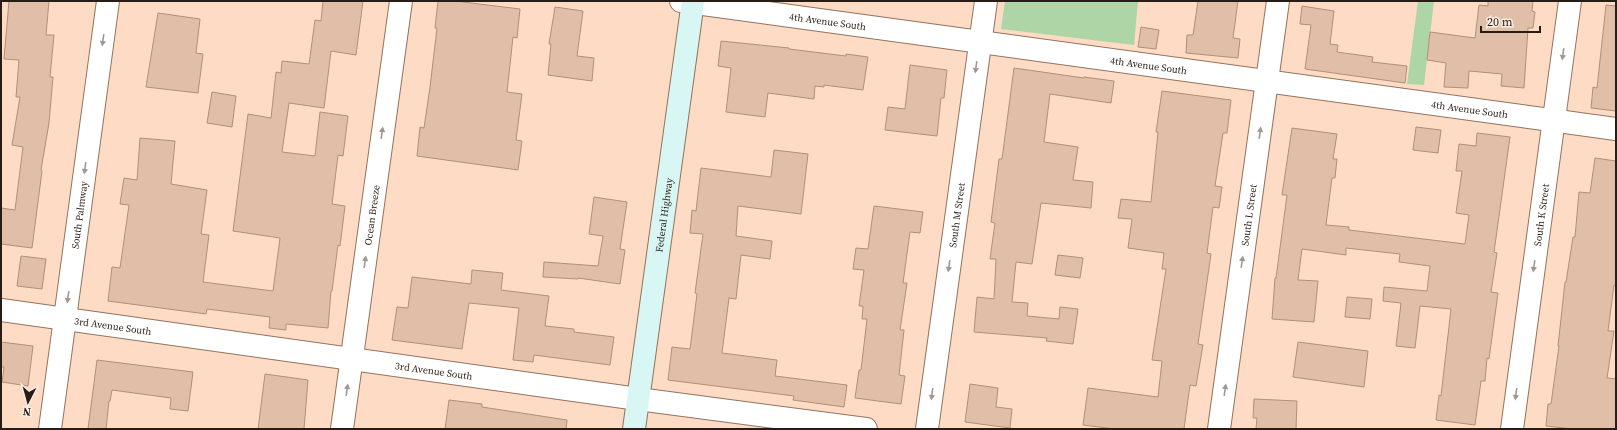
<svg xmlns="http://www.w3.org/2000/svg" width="1617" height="430" viewBox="0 0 1617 430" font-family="'Source Serif 4',serif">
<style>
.green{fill:#add5a5}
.building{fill:#e0bea7;stroke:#b1907b}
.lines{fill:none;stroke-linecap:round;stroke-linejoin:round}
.minor-casing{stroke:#92735e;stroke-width:24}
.secondary-casing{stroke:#92735e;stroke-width:24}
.minor{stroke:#fff;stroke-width:22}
.secondary{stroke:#d8f6f3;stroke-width:22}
.oneway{fill:#9f9995}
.labels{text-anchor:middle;stroke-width:3;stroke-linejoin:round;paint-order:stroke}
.street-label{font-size:10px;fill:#291c14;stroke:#fbede3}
</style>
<rect width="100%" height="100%" fill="#fddbc4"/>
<path class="green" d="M 1005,1 L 1138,1 L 1134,45 L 1001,29 Z
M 1418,1 L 1434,1 L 1424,85 L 1407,84 Z"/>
<path class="building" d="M 9,1 L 49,1 L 46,35 L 54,35 L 50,77 L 53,77 L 49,123 L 41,170 L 42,171 L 32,248 L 1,244 L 1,208 L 15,210 L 23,147 L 12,145 L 20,97 L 16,97 L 19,60 L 4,59 Z
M 323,1 L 363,1 L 356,55 L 331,51 L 324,108 L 289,103 L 282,152 L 315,156 L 320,112 L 348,116 L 343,156 L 338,155 L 332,204 L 345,206 L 340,246 L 338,245 L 332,291 L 331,291 L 328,328 L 286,324 L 286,330 L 269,328 L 270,317 L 207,309 L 206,314 L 108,301 L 112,267 L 120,268 L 129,205 L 120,204 L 124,178 L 137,180 L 140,138 L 175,141 L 171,184 L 207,190 L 201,234 L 209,235 L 203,282 L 273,291 L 280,238 L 233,231 L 248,114 L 271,118 L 276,72 L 281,73 L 282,61 L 309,64 L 315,20 L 321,21 Z
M 438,1 L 455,1 L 520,9 L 517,38 L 513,37 L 507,92 L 522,94 L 516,140 L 522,141 L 518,170 L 417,156 L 420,127 L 424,128 L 430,87 L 437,28 L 435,28 Z
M 1198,1 L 1238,1 L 1233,38 L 1240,39 L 1238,58 L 1186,53 L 1187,35 L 1193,35 Z
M 1488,1 L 1533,1 L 1532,11 L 1535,12 L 1533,28 L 1528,28 L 1524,88 L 1501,86 L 1502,74 L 1469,71 L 1468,88 L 1444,87 L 1446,63 L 1427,60 L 1430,32 L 1475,38 L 1479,5 L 1488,6 Z
M 1606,5 L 1616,6 L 1616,111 L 1591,108 L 1593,87 L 1597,88 Z
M 1302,6 L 1334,11 L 1330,44 L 1338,45 L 1337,52 L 1373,57 L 1372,62 L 1407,66 L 1405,83 L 1305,69 L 1311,25 L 1300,24 Z
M 555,7 L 583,11 L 577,56 L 594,58 L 592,81 L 548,75 L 551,44 L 549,44 Z
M 158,13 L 200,19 L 196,53 L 203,54 L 198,93 L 146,87 Z
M 1141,27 L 1159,30 L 1156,49 L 1138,47 Z
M 721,41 L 789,48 L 789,49 L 846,56 L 846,54 L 868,57 L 863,90 L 824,85 L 824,87 L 815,86 L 814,99 L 768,93 L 765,117 L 726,112 L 731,68 L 718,66 Z
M 910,65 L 947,70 L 944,98 L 941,98 L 937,136 L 885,130 L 888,107 L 905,109 Z
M 1014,68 L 1084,78 L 1084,77 L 1114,81 L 1111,103 L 1050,94 L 1044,142 L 1078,147 L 1073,180 L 1093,182 L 1091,208 L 1041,203 L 1032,264 L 1016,262 L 1012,302 L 1028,303 L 1027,316 L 1059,319 L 1060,307 L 1078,309 L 1073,344 L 1046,341 L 1047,338 L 974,332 L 977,297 L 994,299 L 996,259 L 990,259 L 995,223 L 991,222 L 999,159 L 1002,159 Z
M 1162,91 L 1231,100 L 1227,133 L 1223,133 L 1215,186 L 1222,187 L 1219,208 L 1213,207 L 1207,253 L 1211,254 L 1198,344 L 1203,345 L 1196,386 L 1190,385 L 1184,429 L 1115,429 L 1083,425 L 1088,388 L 1158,397 L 1162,361 L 1152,360 L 1166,269 L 1162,269 L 1164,253 L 1128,248 L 1132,219 L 1118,218 L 1121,199 L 1151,202 L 1158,132 L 1156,132 Z
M 212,92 L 236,96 L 232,127 L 207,123 Z
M 1416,127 L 1441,130 L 1438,153 L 1413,150 Z
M 1292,128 L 1337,134 L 1333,159 L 1337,159 L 1335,178 L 1332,178 L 1326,225 L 1349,227 L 1349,230 L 1465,244 L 1469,215 L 1456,213 L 1462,171 L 1456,171 L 1459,144 L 1476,146 L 1477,133 L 1510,137 L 1494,252 L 1497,253 L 1491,292 L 1498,293 L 1489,359 L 1487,358 L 1485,381 L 1481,381 L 1475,425 L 1436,420 L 1439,395 L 1441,396 L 1451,309 L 1420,306 L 1415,348 L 1396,346 L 1401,303 L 1383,301 L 1384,287 L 1427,291 L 1430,266 L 1399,262 L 1400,254 L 1346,248 L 1346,255 L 1302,249 L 1298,280 L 1318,281 L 1314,322 L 1272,319 L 1275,278 L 1276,278 L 1287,195 L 1282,195 Z
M 774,150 L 808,154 L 801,214 L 738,206 L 736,236 L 772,241 L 770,259 L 741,255 L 736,299 L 729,298 L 722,353 L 777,360 L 775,376 L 847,385 L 844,407 L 793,400 L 794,396 L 668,380 L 672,347 L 690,349 L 697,294 L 695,293 L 703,234 L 690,233 L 692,210 L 696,211 L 701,168 L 771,177 Z
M 1595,158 L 1616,161 L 1616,286 L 1614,285 L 1608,331 L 1614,331 L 1607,378 L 1616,379 L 1616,429 L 1573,429 L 1546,426 L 1548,404 L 1551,404 L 1559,346 L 1558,346 L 1565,282 L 1566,282 L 1573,237 L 1575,237 L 1579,192 L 1590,193 Z
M 594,197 L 627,202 L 620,249 L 625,250 L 620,284 L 578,278 L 578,279 L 543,277 L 544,262 L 598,266 L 603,236 L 589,234 Z
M 874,206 L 923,212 L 920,233 L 910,232 L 903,283 L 907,283 L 900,330 L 904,330 L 899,375 L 905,376 L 901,404 L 855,398 L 859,370 L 861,370 L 867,319 L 862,319 L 863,306 L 859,306 L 864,270 L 853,269 L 856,248 L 868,249 Z
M 1058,255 L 1083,258 L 1080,278 L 1055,275 Z
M 21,256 L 46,259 L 42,289 L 17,286 Z
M 472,270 L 503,273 L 501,290 L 549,296 L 545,326 L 574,329 L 574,332 L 614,337 L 610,365 L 534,355 L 533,362 L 513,360 L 519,308 L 469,303 L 462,349 L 392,340 L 397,307 L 408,308 L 412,277 L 471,284 Z
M 1347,297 L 1372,299 L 1370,319 L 1345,317 Z
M 1,342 L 33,346 L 28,386 L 2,382 L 4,367 L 1,367 Z
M 1298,342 L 1368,351 L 1364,387 L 1293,377 Z
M 97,360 L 193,372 L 188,411 L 170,409 L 171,398 L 112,390 L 110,401 L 109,401 L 106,429 L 88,429 Z
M 265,374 L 308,380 L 304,429 L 258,429 Z
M 970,384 L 998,388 L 996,407 L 1012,409 L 1010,428 L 965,422 Z
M 1254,399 L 1297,401 L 1296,429 L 1256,429 L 1257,418 L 1253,418 Z
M 449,400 L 482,404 L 482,407 L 567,420 L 566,429 L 445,429 Z"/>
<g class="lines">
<defs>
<g id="minor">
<path id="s1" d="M 681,1 L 1616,129"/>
<path id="s2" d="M 1,310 L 638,399 L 866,429"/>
<path id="s3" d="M 50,429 L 108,1"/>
<path id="s4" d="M 342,429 L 401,1"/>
<path id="s5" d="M 927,429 L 986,1"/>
<path id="s6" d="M 1219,429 L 1278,1"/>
<path id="s7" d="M 1512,429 L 1570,1"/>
</g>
<g id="secondary">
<path id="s8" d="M 634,429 L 693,1"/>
</g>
</defs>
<use href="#minor" class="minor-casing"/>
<use href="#secondary" class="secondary-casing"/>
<use href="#minor" class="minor"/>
<use href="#secondary" class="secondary"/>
</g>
<defs><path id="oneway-solid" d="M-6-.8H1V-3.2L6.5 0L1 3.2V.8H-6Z"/></defs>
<g class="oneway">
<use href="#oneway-solid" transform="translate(103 40) rotate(98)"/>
<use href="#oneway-solid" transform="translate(1563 54) rotate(98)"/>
<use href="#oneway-solid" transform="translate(976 67) rotate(98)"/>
<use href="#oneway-solid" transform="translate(382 133) rotate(-82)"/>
<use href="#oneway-solid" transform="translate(1260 133) rotate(-82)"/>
<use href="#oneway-solid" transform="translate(85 168) rotate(98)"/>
<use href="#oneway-solid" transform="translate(365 262) rotate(-82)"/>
<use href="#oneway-solid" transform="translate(1242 262) rotate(-82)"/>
<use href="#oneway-solid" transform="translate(949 266) rotate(98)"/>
<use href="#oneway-solid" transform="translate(1534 266) rotate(98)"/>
<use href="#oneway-solid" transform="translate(68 297) rotate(98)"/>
<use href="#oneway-solid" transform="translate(347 390) rotate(-82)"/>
<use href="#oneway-solid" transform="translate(1225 390) rotate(-82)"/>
<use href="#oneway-solid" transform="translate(932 394) rotate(98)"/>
<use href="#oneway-solid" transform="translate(1516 394) rotate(98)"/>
</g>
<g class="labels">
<g class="street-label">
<text dy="4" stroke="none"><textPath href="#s1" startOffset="148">4th Avenue South</textPath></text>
<text dy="4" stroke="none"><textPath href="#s1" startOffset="472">4th Avenue South</textPath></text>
<text dy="4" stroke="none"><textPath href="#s1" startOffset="796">4th Avenue South</textPath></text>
<text dy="4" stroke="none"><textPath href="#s3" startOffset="216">South Palmway</textPath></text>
<text dy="4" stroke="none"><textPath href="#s4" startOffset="216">Ocean Breeze</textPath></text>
<text dy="4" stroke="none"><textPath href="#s8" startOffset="216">Federal Highway</textPath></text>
<text dy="4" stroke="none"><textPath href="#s5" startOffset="216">South M Street</textPath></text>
<text dy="4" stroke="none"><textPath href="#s6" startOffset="216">South L Street</textPath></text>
<text dy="4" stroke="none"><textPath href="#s7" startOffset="216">South K Street</textPath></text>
<text dy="4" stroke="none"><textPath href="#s2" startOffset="113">3rd Avenue South</textPath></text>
<text dy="4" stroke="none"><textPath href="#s2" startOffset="437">3rd Avenue South</textPath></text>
</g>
</g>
<rect width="1617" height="430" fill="none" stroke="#291c14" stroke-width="4"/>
<g transform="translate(28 402) rotate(186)" stroke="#fbede3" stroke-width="3" paint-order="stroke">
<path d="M0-3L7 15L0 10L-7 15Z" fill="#291c14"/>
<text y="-6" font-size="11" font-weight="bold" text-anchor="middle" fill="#291c14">N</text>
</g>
<path d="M1481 26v6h59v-6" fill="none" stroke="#291c14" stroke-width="2"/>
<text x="1487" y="26" font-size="12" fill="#291c14" stroke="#fbede3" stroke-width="3" paint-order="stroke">20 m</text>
</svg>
